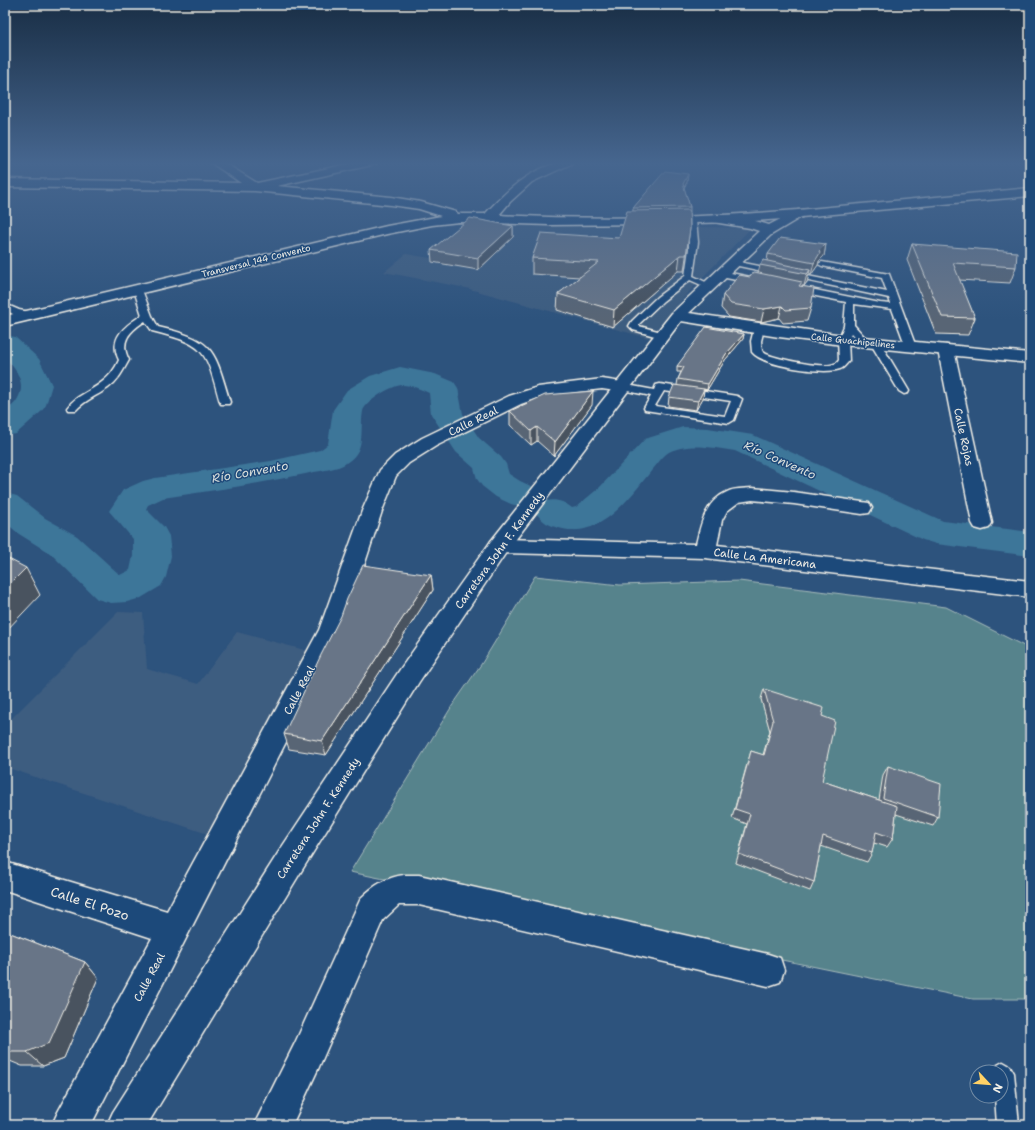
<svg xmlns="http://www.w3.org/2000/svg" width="1035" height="1130" viewBox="0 0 1035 1130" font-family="'Shantell Sans',sans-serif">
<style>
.built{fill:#3e5d80}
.green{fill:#57838c;stroke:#a6baba;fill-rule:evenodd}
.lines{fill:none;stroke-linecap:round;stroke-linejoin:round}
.river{fill:#3e7699;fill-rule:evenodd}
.lane-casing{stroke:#f4f1e8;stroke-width:3}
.street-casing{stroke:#f4f1e8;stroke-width:3}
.secondary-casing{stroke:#f4f1e8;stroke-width:3}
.lane{fill:#1f4a7a;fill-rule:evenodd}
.street{fill:#1f4a7a;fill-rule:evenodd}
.secondary{fill:#1f4a7a;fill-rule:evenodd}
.wall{fill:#596574;stroke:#f4f1e8}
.shaded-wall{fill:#48525e;stroke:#f4f1e8}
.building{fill:#677587;stroke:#f4f1e8}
.labels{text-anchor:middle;stroke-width:3;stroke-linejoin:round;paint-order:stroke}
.far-street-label{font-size:9px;fill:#f4f1e8;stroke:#1f4a7a}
.street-label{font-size:11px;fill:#f4f1e8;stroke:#1f4a7a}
.water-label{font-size:12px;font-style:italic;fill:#d9dfdc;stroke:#1f4a7a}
.near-street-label{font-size:13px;fill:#f4f1e8;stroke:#1f4a7a}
</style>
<rect width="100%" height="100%" fill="#2d537d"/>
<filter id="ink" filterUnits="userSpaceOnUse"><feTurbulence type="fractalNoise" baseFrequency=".025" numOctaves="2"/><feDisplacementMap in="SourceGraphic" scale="8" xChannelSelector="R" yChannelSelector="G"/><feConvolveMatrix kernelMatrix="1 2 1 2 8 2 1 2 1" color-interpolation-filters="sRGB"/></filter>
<g filter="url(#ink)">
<path class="built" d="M 472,220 L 525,224 L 751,228 L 697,283 L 648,338 L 466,288 L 384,272 L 406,254 L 430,258 Z
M 118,612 L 143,613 L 147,669 L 198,684 L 237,632 L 312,652 L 211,835 L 5,767 L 5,725 Z"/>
<path class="green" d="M 535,576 L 620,585 L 739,581 L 946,607 L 1030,649 L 1030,999 L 973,999 L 350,872 L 452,706 L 482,663 ZM 761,699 L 818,790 L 878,810 L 936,793 L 892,812 L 887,847 L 871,841 L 819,845 L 736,863 L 747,824 L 732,818 L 748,760 L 761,764 L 770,731 Z"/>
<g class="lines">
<path class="river" d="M 5,335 L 15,337 L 39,359 L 52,385 L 46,405 L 42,411 L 16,434 L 5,436 L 5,411 C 9,408 15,404 17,400 C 27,384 17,370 5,358 Z
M 400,367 L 435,374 L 454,382 L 458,388 L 463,414 L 479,438 L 501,457 L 506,464 L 509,474 L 520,481 L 535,488 L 540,496 L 535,504 L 523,507 L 511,504 L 496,497 L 482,486 L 477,479 L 474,468 L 456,452 L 431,414 L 429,393 C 420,389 412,385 402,385 C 393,385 366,401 363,411 C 359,433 368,451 343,465 C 333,470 316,471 305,474 C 258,484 211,491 163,498 L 148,505 L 146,509 L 164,527 L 169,536 L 171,556 L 166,577 L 161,586 L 141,598 L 127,602 L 111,603 L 97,599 L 51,554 L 19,534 L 5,522 L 5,493 L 17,496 L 45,518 L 77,536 L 120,575 L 130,570 L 133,556 L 133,539 L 109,511 L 123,490 L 143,481 L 155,478 L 271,461 L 320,450 L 328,444 L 333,410 L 347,390 L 370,376 Z
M 683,427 L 708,428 L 753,435 L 943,521 L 1030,532 L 1030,556 L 936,544 L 923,540 L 735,451 C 714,448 689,442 669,452 C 663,455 657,465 652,470 C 631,496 602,538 563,529 C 549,526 542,522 534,510 L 539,502 C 553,499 561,499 572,508 L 576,507 L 600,487 L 645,439 Z"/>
<defs>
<path id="lane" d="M 689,218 L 695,218 L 696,220 L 698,242 L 693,276 L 712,285 L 708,288 L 690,280 L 663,301 L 639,324 L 639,326 L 665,333 L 667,335 L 665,337 L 662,338 L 633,330 L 629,326 L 632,321 L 657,297 L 685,276 L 689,249 Z
M 731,261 L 734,261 L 887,292 L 882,278 L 822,266 L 818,264 L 822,262 L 889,274 L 916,347 L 911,350 L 906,347 L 892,309 L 854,304 L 854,325 L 869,342 L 864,345 L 861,344 L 851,333 L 848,340 L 849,361 C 846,364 844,368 840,369 C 824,375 763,366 752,352 L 751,341 L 754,329 L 759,326 L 764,329 L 761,341 L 762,351 L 766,354 C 778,359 823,369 834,364 C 836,364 838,362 839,360 L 838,340 L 844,326 L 846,302 L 721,277 L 718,276 L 717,274 L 718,272 L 721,271 L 880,303 L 891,304 L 889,298 L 734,265 L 730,263 Z
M 138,287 L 142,290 L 152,316 L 158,327 C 215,340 214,349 230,402 L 229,404 L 221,404 L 220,402 C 205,349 207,345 152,331 L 145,321 C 130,331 119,341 129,360 C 123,371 118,381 108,388 C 97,396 85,400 76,410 L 68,410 L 67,408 C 76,395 90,392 102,382 C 110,376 115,369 119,360 C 108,338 125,326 142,315 L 134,290 Z
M 5,304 L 19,310 L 34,313 L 36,315 L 31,318 L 13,314 L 5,310 Z
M 876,341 L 881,344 L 909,391 L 908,393 L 904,394 L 899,391 L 871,344 Z
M 622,384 L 654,390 L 656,385 L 660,384 L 737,396 L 742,399 L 734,420 L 729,423 L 645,410 L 644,408 L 651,396 L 618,389 L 617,387 L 618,385 ZM 664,391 L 731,401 L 725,416 L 655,406 Z
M 1003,1062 L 1010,1066 L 1014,1073 L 1019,1125 L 997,1125 L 995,1096 L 1001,1096 L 1001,1072 L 993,1072 L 996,1066 Z"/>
<path id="street" d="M 210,162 L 223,162 L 257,183 L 358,162 L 377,162 L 376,164 L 372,165 L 277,186 L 391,197 L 421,202 L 456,212 L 458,214 L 485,214 C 508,189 536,162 572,162 L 571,164 L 532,182 L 510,202 L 499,215 C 598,220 699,218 798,210 L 802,211 L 804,214 L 802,217 L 798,218 L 739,222 L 650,224 L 549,225 L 459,222 L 432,225 L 387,234 L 5,326 L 5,316 L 387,226 L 441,216 L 419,209 L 391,205 L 255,191 L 5,187 L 5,179 L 241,183 Z
M 946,345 L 952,347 L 954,350 L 992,523 L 989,528 L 982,530 L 975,528 L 972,523 L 938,350 L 940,347 Z
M 602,379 L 628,383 L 631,387 L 628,391 L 622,392 L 602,389 L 577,392 L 541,397 L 521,404 L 436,446 L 409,463 L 396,476 L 382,511 L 343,630 L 91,1125 L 52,1125 L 58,1112 L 152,938 L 5,890 L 5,862 L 167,911 L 319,630 L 362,511 L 380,470 L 395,455 L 422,438 L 509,396 L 538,387 Z
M 752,488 L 794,492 L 862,502 L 869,503 L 872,508 L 869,513 L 862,514 L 794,504 L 752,500 L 739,502 L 727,511 L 722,520 L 717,545 L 1030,581 L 1030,597 L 705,558 L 499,553 L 491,551 L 488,546 L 491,541 L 499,539 L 696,544 C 701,523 706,501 727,492 C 734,488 744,489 752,488 Z
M 404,875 L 419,875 L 768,954 L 780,958 L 784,970 L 780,982 L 768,986 L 419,905 L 399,905 L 383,920 L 319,1067 L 292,1125 L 254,1125 L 295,1043 L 361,898 C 373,886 387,877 404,875 Z"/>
<path id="secondary" d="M 1030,188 L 1030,196 L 801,217 L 771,235 L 689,313 L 843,335 L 1030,353 L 1030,363 L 843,345 L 779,337 L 681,321 L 507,551 L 419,682 L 302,870 L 147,1125 L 107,1125 L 113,1112 L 280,850 L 401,668 L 491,541 L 672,313 L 759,231 L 750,228 L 713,222 L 711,219 L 713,216 L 717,215 L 752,220 L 769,225 L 798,210 Z"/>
</defs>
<use href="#lane" class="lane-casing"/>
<use href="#street" class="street-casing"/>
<use href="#secondary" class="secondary-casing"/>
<use href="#lane" class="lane"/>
<use href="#street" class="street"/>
<use href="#secondary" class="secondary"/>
</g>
<path class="wall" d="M 688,174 L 687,182 L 684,188 L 690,207 L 690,229 L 684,271 L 678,271 L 613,327 L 557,310 L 558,294 L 580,277 L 532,274 L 532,258 L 619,238 L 633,211 L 633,208 Z
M 513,226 L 513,237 L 478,270 L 432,262 L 431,250 Z
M 826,244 L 824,256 L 819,261 L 818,265 L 811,275 L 809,275 L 807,282 L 804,286 L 801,286 L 811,308 L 807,321 L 783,323 L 779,318 L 761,322 L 729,317 L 721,308 L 723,295 L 750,277 L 758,273 L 760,265 L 767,261 L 768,254 Z
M 912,244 L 1016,267 L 1010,283 L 959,280 L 975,318 L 968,335 L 936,334 L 907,260 Z
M 1030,279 L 1030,291 L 1027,285 Z
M 744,334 L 743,339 L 725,360 L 707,390 L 704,389 L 703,398 L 696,410 L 668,406 L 669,397 L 677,385 L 678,379 L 681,372 L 677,372 L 677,366 Z
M 592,405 L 554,456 L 537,441 L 531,445 L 510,425 L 510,411 Z
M 431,575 L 433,590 L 326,755 L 289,749 L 284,734 Z
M 764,689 L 822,716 L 822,781 L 879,800 L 883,775 L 888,766 L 938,817 L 933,826 L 896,814 L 893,838 L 887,847 L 874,843 L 872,853 L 867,862 L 821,846 L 814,882 L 810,891 L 736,863 L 747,824 L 732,818 L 751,751 L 763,755 L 770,731 L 761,699 Z
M 5,931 L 85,962 L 98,978 L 64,1058 L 43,1066 L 22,1066 L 5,1059 Z"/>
<path class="shaded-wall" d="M 688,174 L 687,182 L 682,191 L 683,184 Z
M 513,226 L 513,237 L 478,270 L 478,258 Z
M 826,244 L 824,256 L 819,261 L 818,265 L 811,275 L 814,263 L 819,251 Z
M 680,255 L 678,271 L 613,327 L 614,310 Z
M 810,270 L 807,282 L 804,286 L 807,274 Z
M 782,306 L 779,318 L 761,322 L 764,309 Z
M 744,334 L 743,339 L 725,360 L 707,390 L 708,384 L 726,354 Z
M 704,389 L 703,398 L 696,410 L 698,401 Z
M 593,391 L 592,405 L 554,456 L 555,442 Z
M 537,427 L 537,441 L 531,445 L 531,431 Z
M 26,568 L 40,595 L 5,632 L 5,589 Z
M 431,575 L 433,590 L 326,755 L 322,741 Z
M 85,962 L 98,978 L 64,1058 L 43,1066 L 27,1052 Z"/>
<path class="building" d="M 665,171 L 688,174 L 683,184 L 690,207 L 633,208 Z
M 689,210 L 690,229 L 686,255 L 680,255 L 614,310 L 558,294 L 599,262 L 532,258 L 541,233 L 619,238 L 627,211 Z
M 470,218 L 513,226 L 478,258 L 431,250 Z
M 780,238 L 826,244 L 819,251 L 820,253 L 814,263 L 768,254 Z
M 912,244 L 1017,252 L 1016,267 L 953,263 L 975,318 L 942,317 Z
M 763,260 L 810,270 L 807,274 L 760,265 Z
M 754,272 L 802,282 L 799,286 L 814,288 L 811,308 L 786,310 L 782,306 L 764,309 L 731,304 L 723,295 L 739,275 L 750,277 Z
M 706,327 L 744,334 L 726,354 L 708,384 L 678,379 L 684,367 L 677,366 Z
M 674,385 L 704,389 L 698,401 L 669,397 Z
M 593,391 L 555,442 L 537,427 L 531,431 L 510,411 L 545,395 Z
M 5,557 L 26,568 L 5,589 Z
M 363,565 L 431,575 L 322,741 L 284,734 L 321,655 L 341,616 L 347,599 Z
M 764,689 L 824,708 L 822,716 L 835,721 L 822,781 L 897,806 L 893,838 L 876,832 L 872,853 L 823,836 L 814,882 L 739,854 L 750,814 L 735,809 L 751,751 L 764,755 L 773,721 Z
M 888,766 L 941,784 L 938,817 L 883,798 Z
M 5,931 L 85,962 L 49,1043 L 27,1052 L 5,1052 Z"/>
</g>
<linearGradient id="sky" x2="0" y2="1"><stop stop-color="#192e45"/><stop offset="0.51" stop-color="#46668f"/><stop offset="1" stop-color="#46668f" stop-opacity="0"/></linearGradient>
<rect width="1035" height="320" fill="url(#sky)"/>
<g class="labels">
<g class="far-street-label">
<text transform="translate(256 261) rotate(-14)" y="3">Transversal 144 Convento</text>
<text transform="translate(853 341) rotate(6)" y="3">Calle Guachipelines</text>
</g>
<g class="street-label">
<text transform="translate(473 421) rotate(-26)" y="4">Calle Real</text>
<text transform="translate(964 437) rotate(78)" y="4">Calle Rojas</text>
<text transform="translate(499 550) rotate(-54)" y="4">Carretera John F. Kennedy</text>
<text transform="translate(765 558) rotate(7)" y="4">Calle La Americana</text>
<text transform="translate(299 690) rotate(-62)" y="4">Calle Real</text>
<text transform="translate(318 818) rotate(-57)" y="4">Carretera John F. Kennedy</text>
<text transform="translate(149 977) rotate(-62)" y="4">Calle Real</text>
</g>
<g class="water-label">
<text transform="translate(780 460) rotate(24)" y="4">Río Convento</text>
<text transform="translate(250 472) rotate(-10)" y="4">Río Convento</text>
</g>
<g class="near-street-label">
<text transform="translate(90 903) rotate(18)" y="5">Calle El Pozo</text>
</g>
</g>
<rect width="1035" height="1130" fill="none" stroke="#1f4a7a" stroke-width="20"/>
<rect x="10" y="10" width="1015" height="1110" fill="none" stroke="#f4f1e8" stroke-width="1.5" filter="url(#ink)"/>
<g transform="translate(989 1084) rotate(116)"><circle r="19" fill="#1f4a7a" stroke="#748da6"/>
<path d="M0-3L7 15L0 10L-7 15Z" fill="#ffd166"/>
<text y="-6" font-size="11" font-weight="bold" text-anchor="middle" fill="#f4f1e8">N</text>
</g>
</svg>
